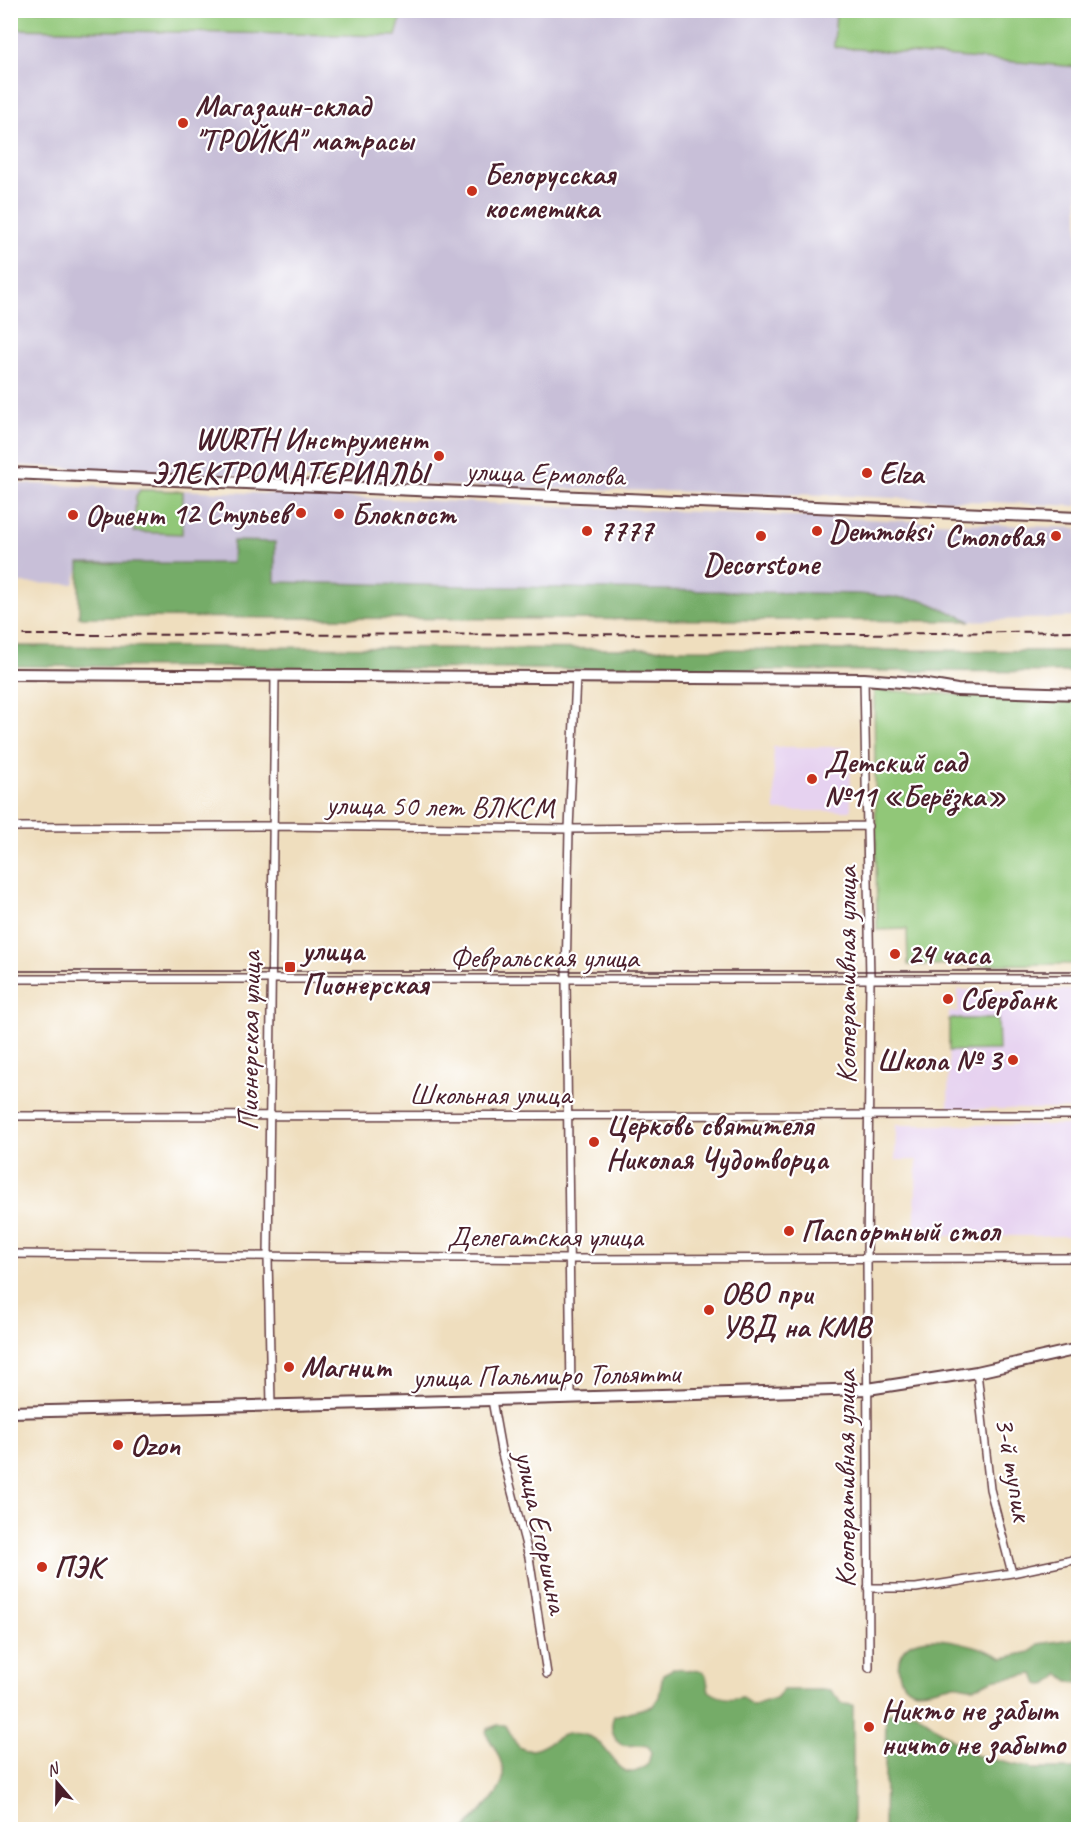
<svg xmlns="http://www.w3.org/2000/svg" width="1089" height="1840" viewBox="0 0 1089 1840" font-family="Caveat,sans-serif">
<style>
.built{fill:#e6d2f0}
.industrial{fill:#c8bfd8}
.green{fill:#91c778;stroke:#6e7352;stroke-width:1.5}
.forest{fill:#74ac68;stroke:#5f664a;stroke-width:1.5}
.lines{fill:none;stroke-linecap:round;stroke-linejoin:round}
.street-casing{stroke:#633c41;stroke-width:10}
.secondary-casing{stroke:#633c41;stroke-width:14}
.street{stroke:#fff;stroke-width:7}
.secondary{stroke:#fff;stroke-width:10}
.tram{stroke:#4a1f2b;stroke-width:1.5}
.rail{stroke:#4a1f2b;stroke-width:2;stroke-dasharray:9 4.5;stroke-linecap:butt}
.poi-dot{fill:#c8321e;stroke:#fff;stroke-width:2}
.labels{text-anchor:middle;stroke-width:4.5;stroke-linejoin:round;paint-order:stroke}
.poi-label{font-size:30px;font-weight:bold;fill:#4a1f2b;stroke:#fff;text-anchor:start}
.street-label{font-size:30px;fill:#4a1f2b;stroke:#fff}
</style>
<rect width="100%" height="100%" fill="#fff"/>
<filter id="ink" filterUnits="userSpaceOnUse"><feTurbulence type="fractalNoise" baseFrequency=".0167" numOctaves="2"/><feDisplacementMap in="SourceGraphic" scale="12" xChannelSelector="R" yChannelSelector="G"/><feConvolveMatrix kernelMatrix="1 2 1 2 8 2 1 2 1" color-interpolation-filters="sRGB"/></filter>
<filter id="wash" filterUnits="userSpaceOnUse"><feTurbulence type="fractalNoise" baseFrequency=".008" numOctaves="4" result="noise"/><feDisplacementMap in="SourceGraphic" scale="24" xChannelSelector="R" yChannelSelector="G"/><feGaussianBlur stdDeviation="1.35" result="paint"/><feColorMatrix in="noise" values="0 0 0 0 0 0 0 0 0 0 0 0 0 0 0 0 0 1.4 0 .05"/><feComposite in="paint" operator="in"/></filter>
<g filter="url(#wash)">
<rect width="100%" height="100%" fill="#efdebe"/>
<path class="built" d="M 773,747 L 850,747 L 851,811 L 775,811 Z
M 958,990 L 1078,990 L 1078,1109 L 948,1109 L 949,1012 L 958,1012 Z
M 896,1125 L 1078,1125 L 1078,1236 L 914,1236 L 917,1160 L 895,1160 Z"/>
<path class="industrial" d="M 836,10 L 834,47 L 1078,42 L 1078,506 L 827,495 L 454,486 L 11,465 L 11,29 L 392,36 L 401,11 Z
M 11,483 L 1078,528 L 1078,617 L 971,621 L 923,600 L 857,594 L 274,582 L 275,543 L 233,563 L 80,563 L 74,584 L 11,583 Z"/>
<path class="green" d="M 11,10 L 403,10 L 403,11 L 396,36 L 11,29 Z
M 836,11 L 1078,11 L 1078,67 L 834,47 Z
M 140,490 L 183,491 L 182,534 L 134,532 L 136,496 Z
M 874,690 L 1078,701 L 1078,964 L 908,965 L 907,929 L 877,930 Z
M 949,1019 L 998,1019 L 999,1050 L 949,1051 Z"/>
<path class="forest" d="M 233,541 L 275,542 L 275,582 L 859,594 L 923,600 L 971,621 L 79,617 L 79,563 L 232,563 Z
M 11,646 L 1078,651 L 1078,672 L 11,666 Z
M 1078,1638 L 1078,1683 L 1069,1681 L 1060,1674 C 1053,1680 1048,1688 1038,1684 L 1034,1674 C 1022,1676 1009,1677 997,1679 C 988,1681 980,1687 971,1687 C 965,1687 959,1684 953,1685 C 940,1686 929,1692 916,1691 C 895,1687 891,1651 914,1642 C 938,1633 982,1646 1003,1658 L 1030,1652 L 1038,1644 Z
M 673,1669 L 702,1671 L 706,1675 L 709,1691 C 720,1699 730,1700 742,1697 L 753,1705 L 776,1698 L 783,1690 L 830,1690 L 843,1704 L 853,1705 L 853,1829 L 504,1830 L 499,1826 L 489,1829 L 465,1829 C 497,1791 521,1785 486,1734 L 487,1729 L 498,1725 L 505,1725 C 511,1731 513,1744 521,1748 C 536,1756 551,1739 564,1735 C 571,1732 584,1734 591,1737 C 613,1747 619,1790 648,1764 L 651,1753 L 649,1747 C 637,1740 622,1754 614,1736 C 611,1730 611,1723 614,1716 L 653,1706 L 659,1697 L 663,1674 Z
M 915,1712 L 974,1755 L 1033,1769 L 1078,1769 L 1078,1829 L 884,1829 L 886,1713 Z"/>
</g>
<g filter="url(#ink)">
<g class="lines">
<defs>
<path id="street" d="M 864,679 L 870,979 L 867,1258 L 869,1668
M 10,827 L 274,826 L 569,829 L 868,826
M 10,979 L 1078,979
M 10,1116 L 1078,1115
M 10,1254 L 570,1259 L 1078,1258
M 977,1372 L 990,1489 L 1012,1573
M 571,1396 L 566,980 L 569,829 L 576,677
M 492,1400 L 501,1450 L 529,1557 L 547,1674
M 271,1406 L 268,1257 L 275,678
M 868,1588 L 916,1588 L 1012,1573 L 1078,1559"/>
<path id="secondary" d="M 10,473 L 1078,518
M 10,674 C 295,678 580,677 864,679 L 915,683 L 957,690 L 1078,694
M 10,1412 L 492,1400 L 868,1389 L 977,1372 L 1078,1349"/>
</defs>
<use href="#street" class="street-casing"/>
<use href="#secondary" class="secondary-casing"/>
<use href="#street" class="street"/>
<use href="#secondary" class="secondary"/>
<path class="tram" d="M 10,971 L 1078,971"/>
<path class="rail" d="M 10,635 L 863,634 L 1078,631"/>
</g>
</g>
<g class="poi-dot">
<circle cx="183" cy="123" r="6"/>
<circle cx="472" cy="191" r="6"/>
<circle cx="439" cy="456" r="6"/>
<circle cx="867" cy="473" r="6"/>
<circle cx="301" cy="513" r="6"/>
<circle cx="339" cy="514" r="6"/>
<circle cx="73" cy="515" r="6"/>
<circle cx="587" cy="531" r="6"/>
<circle cx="817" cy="531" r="6"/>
<circle cx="761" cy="536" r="6"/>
<circle cx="1056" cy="536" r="6"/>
<circle cx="812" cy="779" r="6"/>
<circle cx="895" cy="954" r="6"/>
<rect x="284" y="961" width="12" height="12" rx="3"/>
<circle cx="948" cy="999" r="6"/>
<circle cx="1013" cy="1060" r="6"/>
<circle cx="594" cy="1142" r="6"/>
<circle cx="789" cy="1231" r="6"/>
<circle cx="709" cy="1310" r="6"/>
<circle cx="289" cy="1367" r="6"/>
<circle cx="118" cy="1445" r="6"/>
<circle cx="42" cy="1567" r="6"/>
<circle cx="869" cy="1727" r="6"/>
</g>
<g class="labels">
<g class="poi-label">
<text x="195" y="116">Магазаин-склад<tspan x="195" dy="34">"ТРОЙКА" матрасы</tspan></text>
<text x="484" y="184">Белорусская<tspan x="484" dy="34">косметика</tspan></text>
<text x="427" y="449" text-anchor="end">WURTH Инструмент<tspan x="427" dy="34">ЭЛЕКТРОМАТЕРИАЛЫ</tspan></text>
<text x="879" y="483">Elza</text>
<text x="289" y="523" text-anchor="end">12 Стульев</text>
<text x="351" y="524">Блокпост</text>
<text x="85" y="525">Ориент</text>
<text x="599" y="541">7777</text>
<text x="829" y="541">Demmoksi</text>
<text x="1044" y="546" text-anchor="end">Столовая</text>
<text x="761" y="574" text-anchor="middle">Decorstone</text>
<text x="824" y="772">Детский сад<tspan x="824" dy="34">№11 «Берёзка»</tspan></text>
<text x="302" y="960">улица<tspan x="302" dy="34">Пионерская</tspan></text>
<text x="907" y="964">24 часа</text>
<text x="960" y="1009">Сбербанк</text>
<text x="1001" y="1070" text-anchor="end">Школа № 3</text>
<text x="606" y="1135">Церковь святителя<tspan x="606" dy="34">Николая Чудотворца</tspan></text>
<text x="801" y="1241">Паспортный стол</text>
<text x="721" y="1303">ОВО при<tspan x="721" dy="34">УВД на КМВ</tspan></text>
<text x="301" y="1377">Магнит</text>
<text x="130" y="1455">Ozon</text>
<text x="54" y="1577">ПЭК</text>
<text x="881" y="1720">Никто не забыт<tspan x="881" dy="34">ничто не забыто</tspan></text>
</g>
<g class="street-label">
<text transform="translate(545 473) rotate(2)" y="10">улица Ермолова</text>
<text transform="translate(440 806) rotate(1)" y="10">улица 50 лет ВЛКСМ</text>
<text x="544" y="967">Февральская улица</text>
<text transform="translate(846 975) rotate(-90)" y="10">Кооперативная улица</text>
<text transform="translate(249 1041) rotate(-89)" y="10">Пионерская улица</text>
<text x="490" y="1104">Школьная улица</text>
<text x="545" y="1246">Делегатская улица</text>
<text transform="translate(546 1375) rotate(-1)" y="10">улица Пальмиро Тольятти</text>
<text transform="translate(1014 1469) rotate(80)" y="10">3-й тупик</text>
<text transform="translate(845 1479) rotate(-90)" y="10">Кооперативная улица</text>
<text transform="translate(542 1532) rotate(78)" y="10">улица Егоршина</text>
</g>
</g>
<rect width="1089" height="1840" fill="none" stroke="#fff" stroke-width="36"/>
<g transform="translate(57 1783) rotate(340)" stroke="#ffffff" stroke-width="4.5" paint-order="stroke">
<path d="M0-4.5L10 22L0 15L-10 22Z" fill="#4a1f2b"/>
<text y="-9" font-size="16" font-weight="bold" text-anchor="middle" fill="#4a1f2b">N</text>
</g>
</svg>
